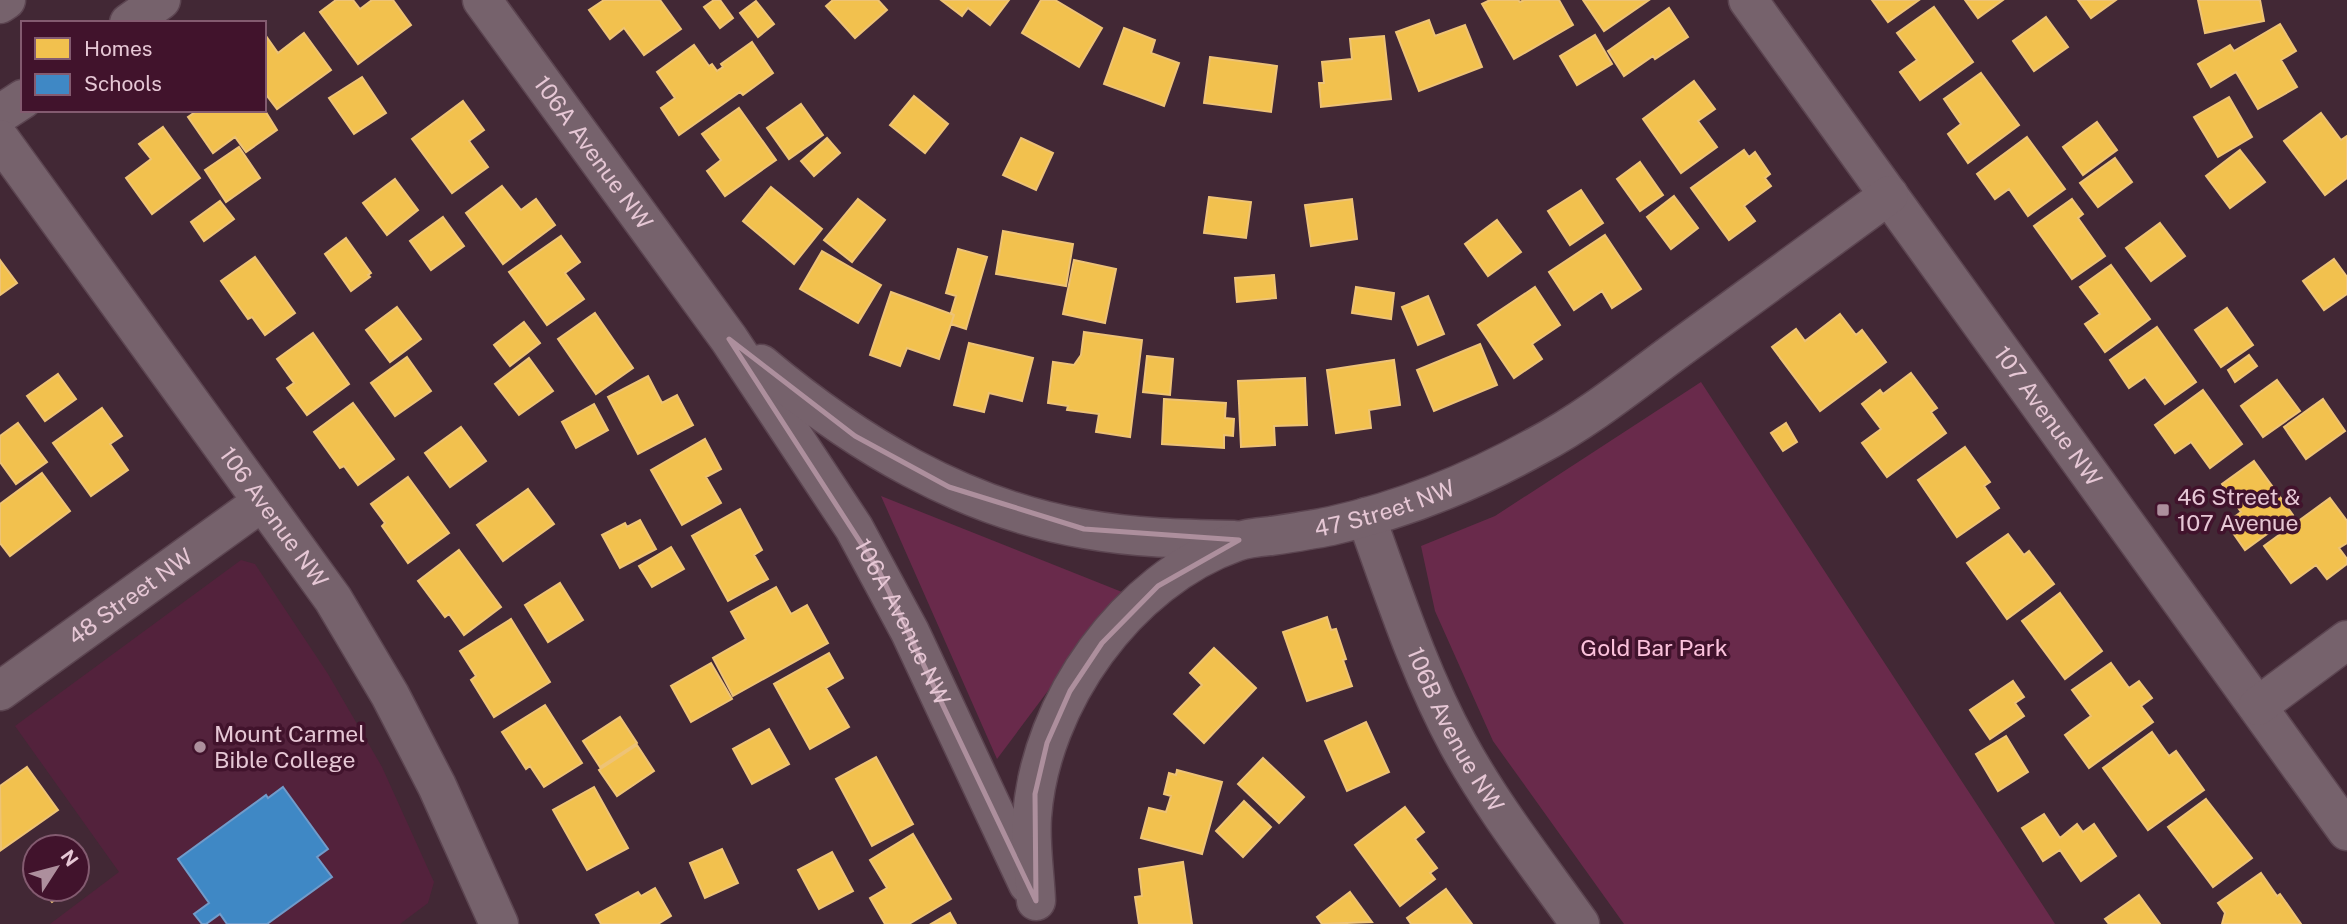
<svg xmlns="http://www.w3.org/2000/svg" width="2347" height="924" viewBox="0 0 2347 924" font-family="'Public Sans',sans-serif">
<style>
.built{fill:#53223c}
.green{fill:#692a4b}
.homes{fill:#f2c14e;stroke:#eec376;stroke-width:2}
.schools{fill:#3f88c5;stroke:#719bca;stroke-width:2}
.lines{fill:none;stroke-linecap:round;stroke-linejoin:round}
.minor-casing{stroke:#5c4551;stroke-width:41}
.minor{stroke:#76626c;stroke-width:38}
.marked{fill:none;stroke:#ad8f9d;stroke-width:5;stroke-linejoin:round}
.poi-dot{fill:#ad8f9d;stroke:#41132c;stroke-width:2.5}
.labels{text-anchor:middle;stroke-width:7;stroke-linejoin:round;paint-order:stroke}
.street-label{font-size:23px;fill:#e6c7d5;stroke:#41132c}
.poi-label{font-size:23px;fill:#e6c7d5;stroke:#41132c;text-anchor:start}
.park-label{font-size:23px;fill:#fcc2dc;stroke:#41132c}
</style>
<rect width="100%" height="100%" fill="#422835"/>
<path class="built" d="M 241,560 L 255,564 L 328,674 L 382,767 L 434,882 L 428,903 L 400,924 L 50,924 L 119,872 L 15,726 Z"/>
<path class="green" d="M 1701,382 L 2055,924 L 1624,924 L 1493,741 L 1435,611 L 1421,546 L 1495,516 Z
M 881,496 L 1122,592 L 997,759 Z"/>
<path class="homes" d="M 336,0 L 353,0 L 360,9 L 372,0 L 393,0 L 411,25 L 358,64 L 320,12 Z
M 604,0 L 660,0 L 681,29 L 644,55 L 624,28 L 610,39 L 589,10 Z
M 714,0 L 720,0 L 733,18 L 720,28 L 704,7 Z
M 833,0 L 878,0 L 887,10 L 855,38 L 826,6 Z
M 941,0 L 1009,0 L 990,25 L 968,8 L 962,16 Z
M 1041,0 L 1055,0 L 1102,28 L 1079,67 L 1022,33 Z
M 1490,0 L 1518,0 L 1520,2 L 1524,0 L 1559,0 L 1573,25 L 1514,59 L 1482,4 Z
M 1583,0 L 1649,0 L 1604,31 Z
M 1872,0 L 1919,0 L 1888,22 Z
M 1965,0 L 2003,0 L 1978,18 Z
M 2078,0 L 2116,0 L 2091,18 Z
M 2198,0 L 2260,0 L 2264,21 L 2205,33 Z
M 756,1 L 774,24 L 758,37 L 740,13 Z
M 1934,7 L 1973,62 L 1920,100 L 1900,72 L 1917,60 L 1897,33 Z
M 1669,8 L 1688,37 L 1655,59 L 1653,56 L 1624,76 L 1608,51 Z
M 2046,17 L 2068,47 L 2034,71 L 2013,41 Z
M 1429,20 L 1435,36 L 1465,25 L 1482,67 L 1419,91 L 1396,32 Z
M 2280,24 L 2296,51 L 2281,60 L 2297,87 L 2258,109 L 2236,72 L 2211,87 L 2198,64 L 2230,45 L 2234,51 Z
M 1124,28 L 1155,40 L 1151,53 L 1179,63 L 1164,106 L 1104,84 Z
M 304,33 L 331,70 L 277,109 L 264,92 L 264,37 L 266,36 L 278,53 Z
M 1595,35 L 1612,64 L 1577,85 L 1560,56 Z
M 1384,36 L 1391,99 L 1321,107 L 1319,83 L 1324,83 L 1322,62 L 1352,59 L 1350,39 Z
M 752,42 L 773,73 L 743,95 L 740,92 L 679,135 L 661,108 L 675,98 L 657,72 L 694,45 L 709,66 L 712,64 L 717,71 L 723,67 L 721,64 Z
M 1210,57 L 1277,66 L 1271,112 L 1204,103 Z
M 1981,73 L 2019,125 L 1968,163 L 1948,134 L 1961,124 L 1944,99 Z
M 362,77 L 386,113 L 354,134 L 329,98 Z
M 1694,81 L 1715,109 L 1698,121 L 1717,147 L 1681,173 L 1643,119 Z
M 914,96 L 948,124 L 925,153 L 890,125 Z
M 2229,97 L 2252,137 L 2218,157 L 2194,117 Z
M 463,101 L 484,130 L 469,141 L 488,167 L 452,193 L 412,139 Z
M 801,104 L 823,135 L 789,159 L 767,128 Z
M 739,108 L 776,160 L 725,196 L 707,171 L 721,160 L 702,134 Z
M 264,109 L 277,130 L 246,152 L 235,137 L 213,153 L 188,117 L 198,110 Z
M 2321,113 L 2341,140 L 2347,136 L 2347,178 L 2325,195 L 2284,141 Z
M 2097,122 L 2117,150 L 2083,175 L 2063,147 Z
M 163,127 L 200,178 L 152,214 L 126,178 L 151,159 L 139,144 Z
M 2027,137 L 2065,189 L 2028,216 L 2009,189 L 1995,199 L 1977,174 Z
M 827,138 L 840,153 L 814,176 L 801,161 Z
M 1021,138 L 1053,153 L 1036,190 L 1003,175 Z
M 239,147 L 260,178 L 226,202 L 205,170 Z
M 1744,150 L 1749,157 L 1755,152 L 1770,174 L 1765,178 L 1771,186 L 1744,206 L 1755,221 L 1729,240 L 1691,188 Z
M 2240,150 L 2265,182 L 2230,208 L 2206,176 Z
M 2115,158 L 2132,182 L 2098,207 L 2080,183 Z
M 1640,162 L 1663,195 L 1640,211 L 1617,179 Z
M 395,179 L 418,210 L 387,235 L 363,203 Z
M 502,186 L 521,210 L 536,199 L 555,225 L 503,264 L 466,213 Z
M 771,187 L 822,229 L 794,264 L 743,221 Z
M 1581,190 L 1603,223 L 1570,245 L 1548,211 Z
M 1674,196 L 1698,228 L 1671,249 L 1647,217 Z
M 1209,197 L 1251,202 L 1246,238 L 1204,233 Z
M 858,199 L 885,220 L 852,262 L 824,240 Z
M 1352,199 L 1357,239 L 1311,246 L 1305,205 Z
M 2072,199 L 2083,214 L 2078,218 L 2105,256 L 2072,279 L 2034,226 Z
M 220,201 L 234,219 L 204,241 L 191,222 Z
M 443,217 L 464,246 L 431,270 L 410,241 Z
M 1497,220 L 1521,252 L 1488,276 L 1465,244 Z
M 2160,223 L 2185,256 L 2151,281 L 2126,248 Z
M 1003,231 L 1073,244 L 1066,286 L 996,274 Z
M 1605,235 L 1641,289 L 1612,308 L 1602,291 L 1574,310 L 1549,272 Z
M 561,236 L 580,262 L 565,273 L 584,299 L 547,325 L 509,272 Z
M 346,238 L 371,273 L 368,275 L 370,277 L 351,291 L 325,254 Z
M 958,249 L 987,257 L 966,329 L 951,324 L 954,315 L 951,313 L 956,296 L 946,293 Z
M 822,251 L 881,285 L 858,323 L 800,289 Z
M 255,257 L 295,313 L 265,335 L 252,317 L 248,319 L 221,281 Z
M 2334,259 L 2347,277 L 2347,294 L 2324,310 L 2303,281 Z
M 0,260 L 17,283 L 0,295 Z
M 1074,260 L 1116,269 L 1105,323 L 1063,314 Z
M 2111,265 L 2150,319 L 2105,352 L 2085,324 L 2100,314 L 2080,287 Z
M 1274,275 L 1276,298 L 1237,302 L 1235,278 Z
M 1356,287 L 1394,293 L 1391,319 L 1352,313 Z
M 1535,287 L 1560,325 L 1532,344 L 1542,359 L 1514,378 L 1478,325 Z
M 891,292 L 954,315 L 939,359 L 907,348 L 900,366 L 870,355 Z
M 1428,296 L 1444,334 L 1418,345 L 1402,307 Z
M 397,307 L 421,339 L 390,362 L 366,330 Z
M 2227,308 L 2253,345 L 2221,367 L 2195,330 Z
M 595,313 L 633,368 L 596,394 L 558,339 Z
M 1840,314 L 1856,335 L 1862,330 L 1886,362 L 1820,411 L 1772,347 L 1796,329 L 1805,341 Z
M 524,322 L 540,343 L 510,366 L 494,345 Z
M 2157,327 L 2196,382 L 2165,404 L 2145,377 L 2129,388 L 2110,360 Z
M 1084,332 L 1142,340 L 1130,437 L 1096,432 L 1099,414 L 1067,410 L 1068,406 L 1048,403 L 1053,362 L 1074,365 L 1081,355 Z
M 313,333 L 349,384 L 307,415 L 287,388 L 294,383 L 277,359 Z
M 969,343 L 1033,358 L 1022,401 L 989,393 L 984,412 L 954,405 Z
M 1480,344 L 1497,385 L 1434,411 L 1417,370 Z
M 2249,355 L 2257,366 L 2235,382 L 2228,370 Z
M 1147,356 L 1173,359 L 1170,395 L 1143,392 Z
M 407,357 L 431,391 L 395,416 L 371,383 Z
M 529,358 L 553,391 L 519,415 L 495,384 Z
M 1394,360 L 1400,405 L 1369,410 L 1371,428 L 1336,433 L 1327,370 Z
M 1911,373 L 1937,408 L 1931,412 L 1946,433 L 1887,477 L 1862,443 L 1881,429 L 1862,404 L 1880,390 L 1883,394 Z
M 58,374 L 76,399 L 45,421 L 27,396 Z
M 648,376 L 662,403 L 677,395 L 693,425 L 638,454 L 608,397 Z
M 1305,378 L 1307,425 L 1274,426 L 1275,445 L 1241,447 L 1238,381 Z
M 2277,380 L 2300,411 L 2263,437 L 2241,406 Z
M 2203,390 L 2242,444 L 2210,468 L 2191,442 L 2175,453 L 2155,425 Z
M 1164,399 L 1226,403 L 1225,418 L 1234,419 L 1233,436 L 1224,435 L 1224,448 L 1162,444 Z
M 2323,399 L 2345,431 L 2306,459 L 2284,427 Z
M 353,403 L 394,459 L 358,485 L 344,466 L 340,468 L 314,432 Z
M 594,404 L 608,430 L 576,448 L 562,422 Z
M 102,408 L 122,436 L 110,444 L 128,470 L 91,496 L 53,443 Z
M 18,423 L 47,462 L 16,484 L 0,462 L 0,436 Z
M 1786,423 L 1797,442 L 1783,451 L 1771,433 Z
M 461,427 L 486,461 L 450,487 L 425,453 Z
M 705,439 L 721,469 L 706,477 L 721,503 L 682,525 L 651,470 Z
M 1965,447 L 1990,482 L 1984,486 L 1999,508 L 1957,537 L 1918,480 Z
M 2254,461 L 2293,515 L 2245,550 L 2226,523 L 2241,512 L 2222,484 Z
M 42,473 L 70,511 L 10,556 L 0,543 L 0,504 Z
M 408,477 L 449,533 L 408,563 L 382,526 L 385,523 L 371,504 Z
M 528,489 L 554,524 L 503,561 L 477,525 Z
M 2330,498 L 2347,521 L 2347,543 L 2339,548 L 2347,559 L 2347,564 L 2327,579 L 2316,565 L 2291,583 L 2264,546 Z
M 740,509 L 762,550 L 754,555 L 768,579 L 728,601 L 692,536 Z
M 640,520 L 656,549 L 620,568 L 602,535 L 625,523 L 627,527 Z
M 2008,534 L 2024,555 L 2029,551 L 2054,584 L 2007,619 L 1967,563 Z
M 671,547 L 684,569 L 652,587 L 639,566 Z
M 459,550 L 501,607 L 464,635 L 449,614 L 445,617 L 418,581 Z
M 560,583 L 583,620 L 548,642 L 525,605 Z
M 776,587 L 791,614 L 807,605 L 828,643 L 733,696 L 713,658 L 746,639 L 731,612 Z
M 2060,593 L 2102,651 L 2065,679 L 2022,621 Z
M 1327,617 L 1331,630 L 1336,629 L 1346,659 L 1343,660 L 1352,686 L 1307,701 L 1283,632 Z
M 511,619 L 550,682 L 494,717 L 471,680 L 476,676 L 460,651 Z
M 1214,648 L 1256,688 L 1204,743 L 1174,714 L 1202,685 L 1190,673 Z
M 829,653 L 843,678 L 826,688 L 849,727 L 810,749 L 774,684 Z
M 711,663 L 732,699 L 691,722 L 671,686 Z
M 2111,663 L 2129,688 L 2139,681 L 2152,698 L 2141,706 L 2153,722 L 2089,768 L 2065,735 L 2091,716 L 2072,690 Z
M 2013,681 L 2024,697 L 2015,703 L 2024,716 L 1990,739 L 1970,710 Z
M 545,705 L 582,763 L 544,787 L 530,766 L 526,769 L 502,732 Z
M 620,717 L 637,743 L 600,767 L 583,741 Z
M 1366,722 L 1389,772 L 1347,791 L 1325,741 Z
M 769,729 L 789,764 L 752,784 L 733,749 Z
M 2152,732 L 2169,756 L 2176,751 L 2204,790 L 2148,830 L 2103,768 Z
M 2006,736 L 2028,772 L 1998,791 L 1976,754 Z
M 637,745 L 654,771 L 617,796 L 599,770 Z
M 876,757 L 913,824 L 872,846 L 836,779 Z
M 1263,758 L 1304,797 L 1279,823 L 1238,784 Z
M 27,767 L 58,810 L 1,850 L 0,786 Z
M 1177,770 L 1222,782 L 1202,854 L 1141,838 L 1149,808 L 1166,812 L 1171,796 L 1164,794 L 1169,773 L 1176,775 Z
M 594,787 L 628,848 L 587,870 L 553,810 Z
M 2206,799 L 2252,858 L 2213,887 L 2168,827 Z
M 1244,801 L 1271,827 L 1243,857 L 1216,831 Z
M 1405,807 L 1424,832 L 1415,839 L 1437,868 L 1430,873 L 1435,879 L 1400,906 L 1355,845 Z
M 2044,814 L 2060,838 L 2077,824 L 2083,832 L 2094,824 L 2116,856 L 2081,881 L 2060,850 L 2043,861 L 2022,828 Z
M 913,834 L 951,899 L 909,924 L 885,924 L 870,898 L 887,888 L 870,860 Z
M 722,849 L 738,883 L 705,898 L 690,863 Z
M 832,852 L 853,891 L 819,909 L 798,870 Z
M 1183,862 L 1192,924 L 1139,924 L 1135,897 L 1142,896 L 1139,869 Z
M 2261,873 L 2277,896 L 2280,894 L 2301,924 L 2222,924 L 2225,913 L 2218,903 Z
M 655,888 L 671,916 L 658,924 L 601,924 L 596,915 L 638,892 L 641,896 Z
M 42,889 L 71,889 L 52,902 Z
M 1446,889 L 1472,924 L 1411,924 L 1407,918 Z
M 1350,892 L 1372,922 L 1322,924 L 1317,917 Z
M 2139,895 L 2160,924 L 2109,924 L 2105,919 Z
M 950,913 L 956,924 L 931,924 Z"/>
<path class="schools" d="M 283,787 L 328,849 L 317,857 L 332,877 L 267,924 L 227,924 L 220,914 L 206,924 L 202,924 L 194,914 L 209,903 L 178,859 L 266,795 L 268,798 Z"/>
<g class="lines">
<defs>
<g id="minor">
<path id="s1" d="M 482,0 L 729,339 L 854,528 L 910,632 L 1028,884"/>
<path id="s2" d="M 1748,0 L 2347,831"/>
<path d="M 0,4 L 6,0"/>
<path d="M 129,23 L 161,0"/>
<path d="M 0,114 L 23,99"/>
<path id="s3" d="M 0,139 L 333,599 L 390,695 L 437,786 L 499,924"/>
<path d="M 761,364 C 855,443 962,508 1085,529 C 1134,538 1184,539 1234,540"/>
<path id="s4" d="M 1366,517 C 1394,594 1419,672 1458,744 C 1493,808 1538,865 1580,924"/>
<path id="s5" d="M 0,691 L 262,502"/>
<path d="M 2258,706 L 2347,640"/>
<path id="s6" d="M 1036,901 C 1035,874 1030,845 1032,817 C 1040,703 1127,580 1236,542 C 1247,538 1260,537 1271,536 C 1291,533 1311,530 1331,526 C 1403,510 1472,482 1537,446 C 1590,418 1637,379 1685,344 C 1753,294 1821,245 1889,195"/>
</g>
</defs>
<use href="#minor" class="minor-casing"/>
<use href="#minor" class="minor"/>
</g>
<path class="marked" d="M 729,339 L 855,436 L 949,487 L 1084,529 L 1239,540 L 1158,586 L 1102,643 L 1070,691 L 1047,743 L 1035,794 L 1036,901 L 879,571 Z"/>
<g class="poi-dot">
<rect x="2156" y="503" width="14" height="14" rx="3.5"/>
<circle cx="200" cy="747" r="7"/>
</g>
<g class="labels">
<g class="street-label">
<text dy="8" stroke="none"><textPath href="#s1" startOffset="189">106A Avenue NW</textPath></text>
<text dy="8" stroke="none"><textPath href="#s2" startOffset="513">107 Avenue NW</textPath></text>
<text dy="8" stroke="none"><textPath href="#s6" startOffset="597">47 Street NW</textPath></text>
<text dy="8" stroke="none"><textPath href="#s3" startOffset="467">106 Avenue NW</textPath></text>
<text dy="8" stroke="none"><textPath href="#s5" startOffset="161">48 Street NW</textPath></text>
<text dy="8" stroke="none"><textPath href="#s1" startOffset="752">106A Avenue NW</textPath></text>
<text dy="8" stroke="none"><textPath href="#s4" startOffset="231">106B Avenue NW</textPath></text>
</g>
<g class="poi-label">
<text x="2177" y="505">46 Street &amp;<tspan x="2177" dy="26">107 Avenue</tspan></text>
<text x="214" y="742">Mount Carmel<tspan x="214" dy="26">Bible College</tspan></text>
</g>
<g class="park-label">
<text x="1654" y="656">Gold Bar Park</text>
</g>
</g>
<rect x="21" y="21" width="245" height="91" fill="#41132c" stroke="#835b70" stroke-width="2"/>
<rect x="35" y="38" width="35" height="21" fill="#f2c14e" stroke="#835b70" stroke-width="2"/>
<text x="84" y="56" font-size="21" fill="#e6c7d5">Homes</text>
<rect x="35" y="74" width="35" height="21" fill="#3f88c5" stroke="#835b70" stroke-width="2"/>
<text x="84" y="91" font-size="21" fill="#e6c7d5">Schools</text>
<g transform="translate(56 868) rotate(54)"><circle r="33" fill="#41132c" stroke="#835b70" stroke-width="2"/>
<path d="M0-5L12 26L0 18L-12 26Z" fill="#ad8f9d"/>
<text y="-10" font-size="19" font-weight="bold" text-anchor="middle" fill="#e6c7d5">N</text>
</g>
</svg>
